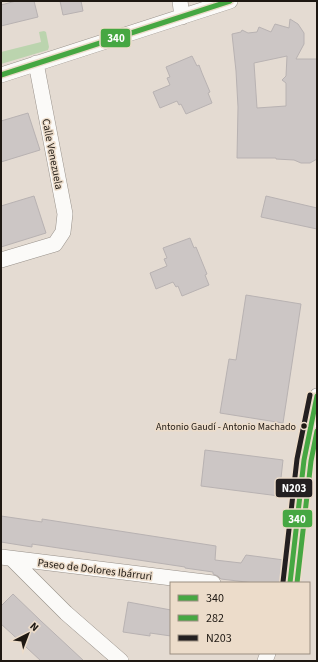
<svg xmlns="http://www.w3.org/2000/svg" width="318" height="662" viewBox="0 0 318 662" font-family="'Source Sans 3',sans-serif">
<style>
.green{fill:#bbd4ae}
.building{fill:#ccc6c5;stroke:#b8b2b2;fill-rule:evenodd}
.lines{fill:none;stroke-linecap:round;stroke-linejoin:round}
.minor-casing{stroke:#98918a;stroke-width:16}
.minor{stroke:#fbfaf8;stroke-width:15}
.bus-1-casing{stroke:#ecdcca;stroke-width:8}
.bus-2-casing{stroke:#ecdcca;stroke-width:8}
.bus-3-casing{stroke:#ecdcca;stroke-width:8}
.bus-1{stroke:#46a742;stroke-width:5}
.bus-2{stroke:#46a742;stroke-width:5}
.bus-3{stroke:#231f20;stroke-width:5}
.bus-dot{fill:#1e1812;stroke:#ecdcca;stroke-width:1.5}
.labels{text-anchor:middle;stroke-width:3;stroke-linejoin:round;paint-order:stroke}
.bus-label{font-size:10px;fill:#1e1812;stroke:#ecdcca;text-anchor:end}
.street-label{font-size:11px;fill:#1e1812;stroke:#ecdcca}
.line-badge{stroke:#ecdcca;stroke-width:1.5}
.badge-label{font-size:11px;text-anchor:middle;font-weight:bold;fill:#fff}
</style>
<rect width="100%" height="100%" fill="#e4dbd2"/>
<path class="green" d="M 44,31 L 46,32 L 49,47 L 48,50 L 1,64 L 1,52 L 41,42 L 39,32 Z"/>
<path class="building" d="M 16,1 L 34,1 L 38,17 L 1,26 L 1,5 Z
M 60,1 L 81,1 L 83,11 L 63,15 Z
M 290,19 L 298,24 L 304,33 L 304,44 L 296,59 L 317,59 L 317,159 L 310,163 L 301,163 L 294,160 L 276,159 L 276,158 L 237,158 L 238,107 L 236,71 L 232,34 L 241,32 L 242,30 L 248,33 L 257,32 L 259,27 L 271,32 L 275,24 L 289,28 ZM 287,56 L 286,76 L 282,80 L 286,83 L 286,106 L 257,108 L 254,63 Z
M 192,56 L 197,66 L 199,65 L 202,73 L 210,92 L 208,93 L 212,103 L 186,114 L 181,104 L 179,105 L 177,101 L 160,108 L 153,92 L 170,85 L 167,78 L 170,77 L 166,67 Z
M 28,113 L 40,150 L 1,162 L 1,121 Z
M 34,196 L 46,233 L 1,247 L 1,206 Z
M 266,196 L 317,208 L 317,229 L 261,217 Z
M 190,238 L 194,248 L 196,247 L 207,274 L 205,275 L 209,285 L 182,296 L 178,286 L 176,287 L 173,282 L 156,289 L 150,273 L 167,266 L 164,259 L 167,258 L 163,248 Z
M 246,295 L 301,304 L 283,423 L 220,413 L 229,359 L 236,360 Z
M 205,450 L 283,460 L 279,496 L 201,486 Z
M 1,516 L 42,522 L 42,519 L 216,546 L 215,560 L 241,563 L 246,555 L 284,560 L 281,583 L 254,583 L 221,579 L 218,576 L 213,574 L 213,572 L 185,568 L 185,567 L 32,544 L 32,547 L 1,542 Z
M 13,594 L 41,621 L 84,661 L 41,661 L 12,634 L 1,624 L 1,606 Z
M 128,602 L 171,610 L 171,636 L 150,633 L 150,636 L 123,632 Z"/>
<g class="lines">
<defs>
<path id="minor" d="M 180,1 L 182,17
M 1,75 L 230,1
M 1,260 L 55,244 L 63,232 L 65,214 L 36,63
M 1,557 L 213,583
M 12,559 L 66,613 L 121,661
M 290,583 L 304,460 L 317,396
M 265,661 L 268,653"/>
</defs>
<use href="#minor" class="minor-casing"/>
<use href="#minor" class="minor"/>
<defs>
<path id="bus-1" d="M 1,75 L 230,1
M 290,583 L 304,460 L 317,396"/>
<path id="bus-2" d="M 297,583 L 311,461 L 317,431"/>
<path id="bus-3" d="M 283,582 L 297,459 L 310,395"/>
</defs>
<use href="#bus-1" class="bus-1-casing"/>
<use href="#bus-2" class="bus-2-casing"/>
<use href="#bus-3" class="bus-3-casing"/>
<use href="#bus-1" class="bus-1"/>
<use href="#bus-2" class="bus-2"/>
<use href="#bus-3" class="bus-3"/>
</g>
<circle class="bus-dot" cx="304" cy="426" r="3.5"/>
<g class="labels">
<g class="bus-label">
<text x="296" y="430">Antonio Gaudí - Antonio Machado</text>
</g>
<g class="street-label">
<text transform="translate(53 154) rotate(79)" y="4">Calle Venezuela</text>
<text transform="translate(95 569) rotate(7)" y="4">Paseo de Dolores Ibárruri</text>
</g>
</g>
<g class="line-badge">
<rect x="100" y="28" width="31" height="20" rx="4" fill="#46a742"/>
<rect x="275" y="478" width="38" height="20" rx="4" fill="#231f20"/>
<rect x="282" y="509" width="31" height="19" rx="4" fill="#46a742"/>
</g>
<g class="badge-label">
<text x="116" y="42">340</text>
<text x="294" y="492">N203</text>
<text x="297" y="523">340</text>
</g>
<rect width="318" height="662" fill="none" stroke="#1e1812" stroke-width="4"/>
<rect x="170" y="582" width="140" height="72" fill="#ecdcca" stroke="#9a8e80"/>
<rect x="178" y="595" width="20" height="6" fill="#46a742" stroke="#9a8e80"/>
<text x="206" y="602" font-size="12" fill="#1e1812">340</text>
<rect x="178" y="615" width="20" height="6" fill="#46a742" stroke="#9a8e80"/>
<text x="206" y="622" font-size="12" fill="#1e1812">282</text>
<rect x="178" y="635" width="20" height="6" fill="#231f20" stroke="#9a8e80"/>
<text x="206" y="642" font-size="12" fill="#1e1812">N203</text>
<g transform="translate(28 634) rotate(42)" stroke="#ecdcca" stroke-width="3" paint-order="stroke">
<path d="M0-3L7 15L0 10L-7 15Z" fill="#1e1812"/>
<text y="-6" font-size="11" font-weight="bold" text-anchor="middle" fill="#1e1812">N</text>
</g>
</svg>
